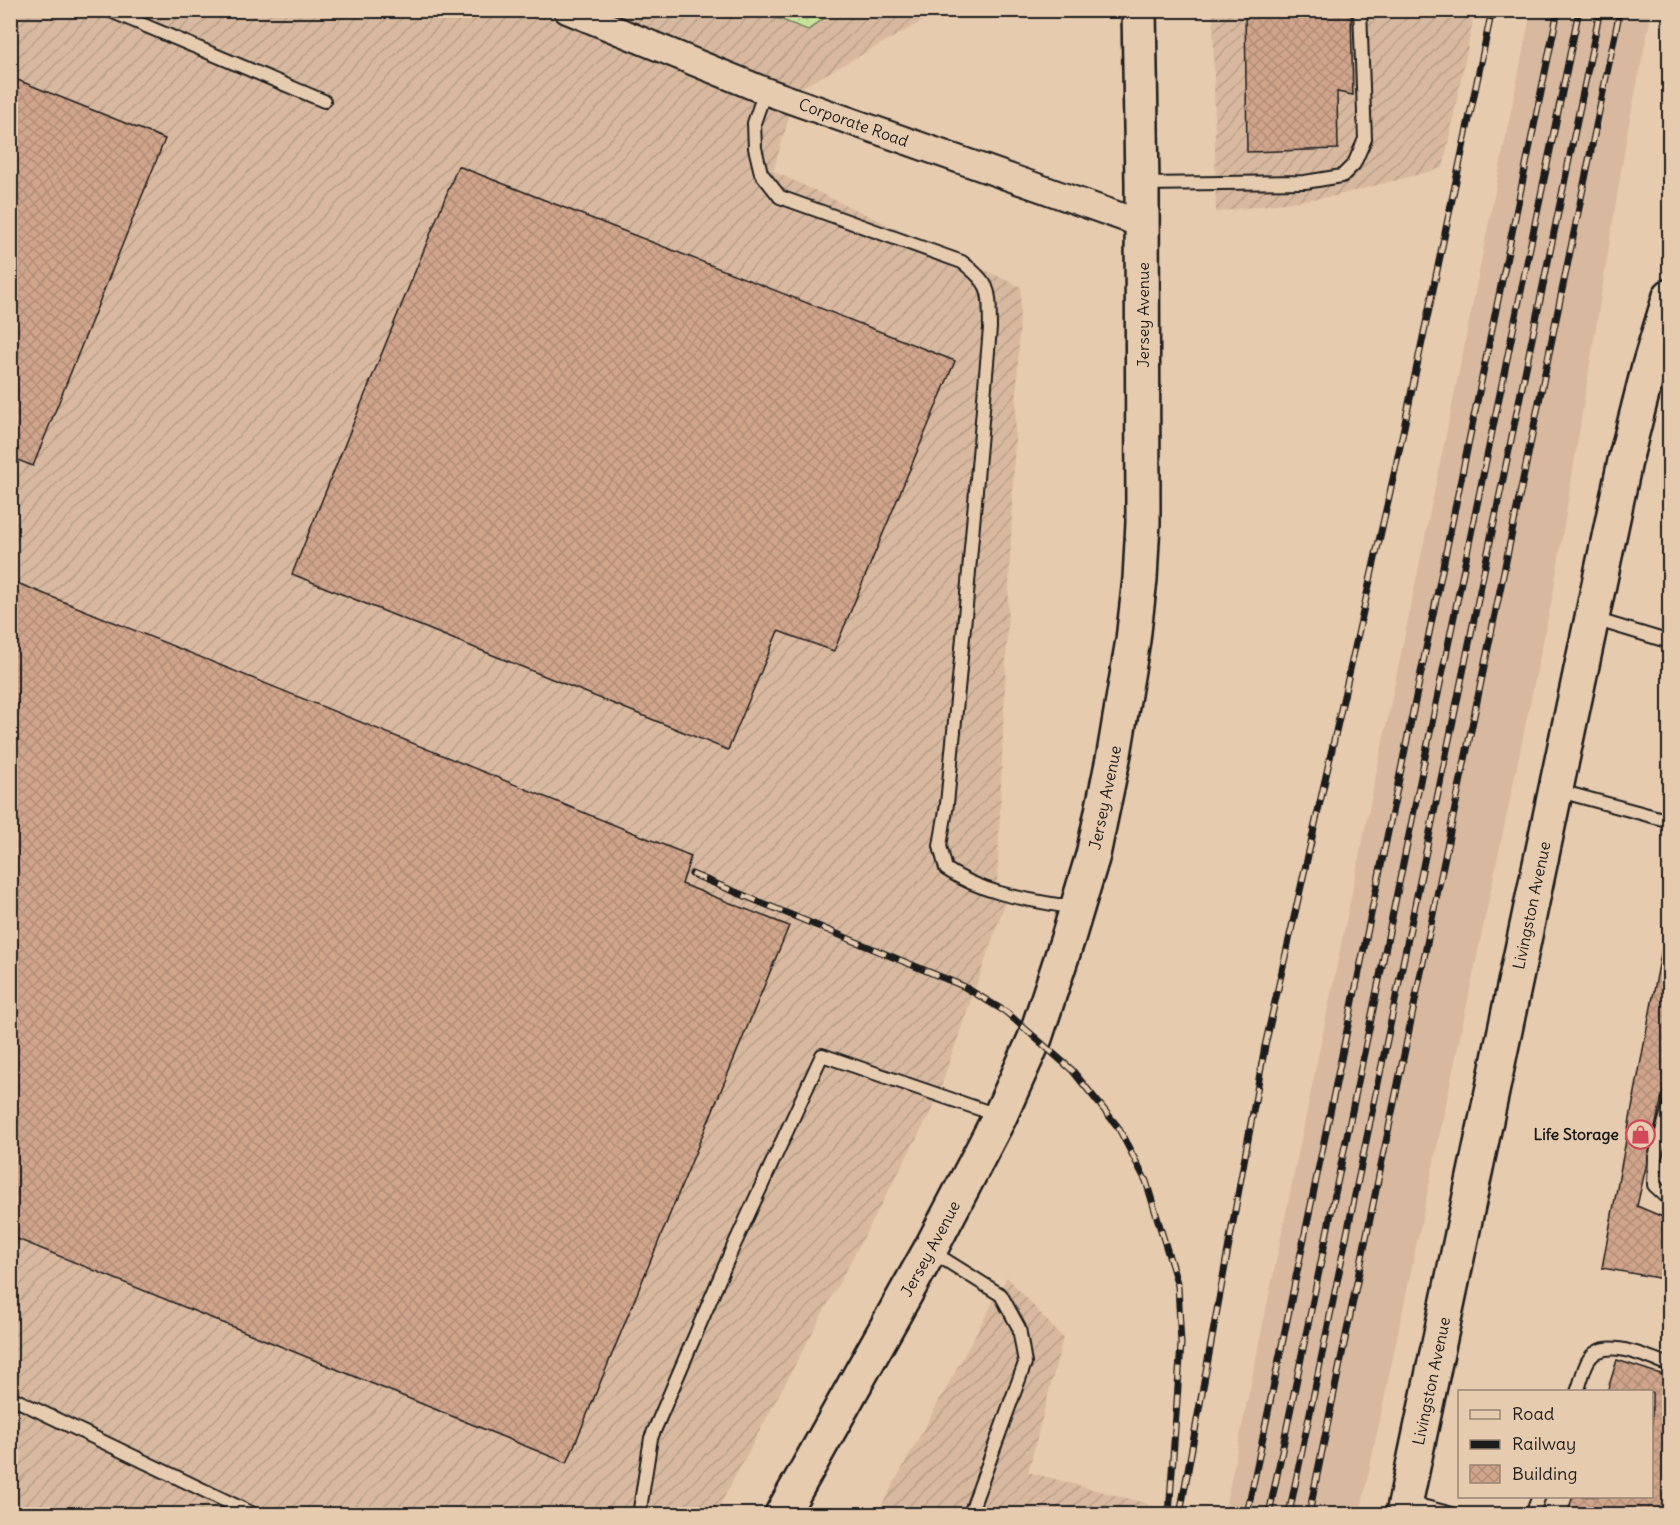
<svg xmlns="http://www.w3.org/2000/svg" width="1680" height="1525" viewBox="0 0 1680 1525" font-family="Delius,sans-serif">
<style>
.built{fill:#d8b99f}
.industrial{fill:url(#industrial-furrows)}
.forest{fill:url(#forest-crowns);stroke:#72805c;stroke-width:1.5}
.building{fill:url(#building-cross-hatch);stroke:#1c1c1c;stroke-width:1.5}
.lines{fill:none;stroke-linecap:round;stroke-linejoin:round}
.service-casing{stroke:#1c1c1c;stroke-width:16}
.minor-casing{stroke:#1c1c1c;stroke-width:30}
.secondary-casing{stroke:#1c1c1c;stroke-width:38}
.service{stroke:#e7cbae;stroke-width:12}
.minor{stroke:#e7cbae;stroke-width:26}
.secondary{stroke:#e7cbae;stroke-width:33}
.rail-casing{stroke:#1c1c1c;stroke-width:7}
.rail{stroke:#e7cbae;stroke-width:4.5;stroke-dasharray:14;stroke-linecap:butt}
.labels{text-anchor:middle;stroke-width:5;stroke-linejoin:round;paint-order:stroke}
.street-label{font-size:16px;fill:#1c1c1c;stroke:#e7cbae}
.poi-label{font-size:16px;font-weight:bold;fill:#1c1c1c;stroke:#e7cbae;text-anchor:end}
</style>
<defs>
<pattern id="industrial-furrows" width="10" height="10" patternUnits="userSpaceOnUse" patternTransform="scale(1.5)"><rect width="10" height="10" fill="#d8b99f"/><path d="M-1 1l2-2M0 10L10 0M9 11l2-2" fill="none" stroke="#b99e88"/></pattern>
<pattern id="forest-crowns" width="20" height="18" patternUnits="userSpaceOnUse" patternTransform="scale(1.5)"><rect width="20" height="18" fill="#c8e49b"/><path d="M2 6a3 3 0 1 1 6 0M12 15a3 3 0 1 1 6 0" fill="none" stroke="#abc385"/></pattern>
<pattern id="building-cross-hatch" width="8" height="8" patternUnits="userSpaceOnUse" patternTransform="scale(1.5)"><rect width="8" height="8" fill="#d0a58b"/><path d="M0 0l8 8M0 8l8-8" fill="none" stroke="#b28d77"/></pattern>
</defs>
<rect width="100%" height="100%" fill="#e7cbae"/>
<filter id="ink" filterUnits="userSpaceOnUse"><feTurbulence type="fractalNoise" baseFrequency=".0167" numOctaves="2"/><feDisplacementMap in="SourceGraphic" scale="12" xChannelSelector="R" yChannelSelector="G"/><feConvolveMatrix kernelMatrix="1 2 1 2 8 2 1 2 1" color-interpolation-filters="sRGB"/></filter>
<g filter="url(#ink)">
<path class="built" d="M 1531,11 L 1652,11 L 1628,128 L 1553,594 L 1360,1514 L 1224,1514 L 1462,357 Z"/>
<path class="industrial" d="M 10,11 L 941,11 L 797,90 L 773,171 L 1021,287 L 997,886 L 1009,892 L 934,1106 L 715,1514 L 11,1514 Z
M 1213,11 L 1475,11 L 1443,168 L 1335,196 L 1216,212 Z
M 1007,1277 L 1063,1338 L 1028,1472 L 1148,1504 L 1146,1514 L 877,1514 Z"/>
<path class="forest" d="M 758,11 L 834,10 L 834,11 L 808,30 Z"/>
<path class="building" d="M 1245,10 L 1341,10 L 1341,13 L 1351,13 L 1353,95 L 1337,92 L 1338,149 L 1247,152 Z
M 10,77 L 165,139 L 33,466 L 10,457 Z
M 458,166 L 955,361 L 834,651 L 778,631 L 728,750 L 292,574 Z
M 10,580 L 691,856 L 682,884 L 789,926 L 567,1463 L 10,1236 Z
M 1670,906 L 1670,1062 L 1637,1206 L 1670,1220 L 1670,1280 L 1602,1268 Z
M 1617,1360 L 1670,1377 L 1670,1514 L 1567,1514 L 1573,1496 L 1652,1496 L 1652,1392 L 1607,1392 Z"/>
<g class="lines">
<defs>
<path id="service" d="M 108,10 L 324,101
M 765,91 L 754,123 L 755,148 L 761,173 L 780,197 L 962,262 C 993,286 989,291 990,328 L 966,606 L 947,804 L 940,846 L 946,869 C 985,895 1030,900 1075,908
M 1143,184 L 1305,182 L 1342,176 L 1354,164 L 1365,139 L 1360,10
M 1594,619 L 1670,642
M 1556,790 L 1670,821
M 1670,1104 L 1655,1157 L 1654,1185 L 1670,1200
M 931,1251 L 1001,1295 L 1019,1328 L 1025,1363 L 970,1514
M 1577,1392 C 1581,1382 1583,1370 1588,1361 C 1603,1334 1648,1358 1670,1365
M 10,1397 L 253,1514
M 1407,1502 L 1452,1514
M 640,1509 L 651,1438 L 730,1254 L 822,1055 L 997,1115
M 1532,1514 L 1539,1496"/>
<g id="minor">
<path id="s1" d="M 567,10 L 765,91 L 1142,224"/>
</g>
<g id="secondary">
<path id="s2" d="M 782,1514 L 930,1250 L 1000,1116 L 1035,1038 L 1068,938 L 1093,855 L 1114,754 L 1133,640 L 1140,579 L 1143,522 L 1142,184 L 1139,10"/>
<path id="s3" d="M 1403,1514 L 1625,461 L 1649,366 L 1670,296"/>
</g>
</defs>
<use href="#service" class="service-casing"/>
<use href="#minor" class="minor-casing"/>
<use href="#secondary" class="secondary-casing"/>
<use href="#service" class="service"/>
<use href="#minor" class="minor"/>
<use href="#secondary" class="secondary"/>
<defs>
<path id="rail" d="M 692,874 L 963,986 L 1006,1012 L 1072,1070 L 1118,1127 L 1146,1181 L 1178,1286 L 1181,1344 L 1169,1514
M 1180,1514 L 1265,1046 L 1395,470 L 1492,10
M 1247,1514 L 1558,10
M 1269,1514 L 1579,10
M 1289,1514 L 1600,10
M 1309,1514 L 1620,10"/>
</defs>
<use href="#rail" class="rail-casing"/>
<use href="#rail" class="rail"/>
</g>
</g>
<defs>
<symbol id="shop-ring" viewBox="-11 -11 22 22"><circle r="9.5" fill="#e7cbae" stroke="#d1495b" stroke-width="1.5"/><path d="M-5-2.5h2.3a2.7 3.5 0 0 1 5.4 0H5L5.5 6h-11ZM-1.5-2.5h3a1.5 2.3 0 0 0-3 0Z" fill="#d1495b"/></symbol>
</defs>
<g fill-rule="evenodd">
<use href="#shop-ring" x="1624" y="1118" width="33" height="33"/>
</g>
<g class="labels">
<g class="street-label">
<text dy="6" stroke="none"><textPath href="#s1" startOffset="308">Corporate Road</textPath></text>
<text transform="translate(1143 315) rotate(-90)" y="6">Jersey Avenue</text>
<text dy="6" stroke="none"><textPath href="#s2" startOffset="790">Jersey Avenue</textPath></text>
<text dy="6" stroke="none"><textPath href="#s3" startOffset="622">Livingston Avenue</textPath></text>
<text dy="6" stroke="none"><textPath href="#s2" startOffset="304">Jersey Avenue</textPath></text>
<text dy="6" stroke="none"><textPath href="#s3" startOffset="136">Livingston Avenue</textPath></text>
</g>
<g class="poi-label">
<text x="1619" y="1140">Life Storage</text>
</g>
</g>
<rect width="1680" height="1525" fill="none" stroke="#e7cbae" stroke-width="36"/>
<rect x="18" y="18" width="1644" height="1489" fill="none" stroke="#1c1c1c" stroke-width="2" filter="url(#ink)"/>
<rect x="1458" y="1390" width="195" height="108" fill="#e7cbae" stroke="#968574" stroke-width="1.5"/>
<rect x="1470" y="1410" width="30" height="9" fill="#e7cbae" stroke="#968574" stroke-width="1.5"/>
<text x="1512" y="1420" font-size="18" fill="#1c1c1c">Road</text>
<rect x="1470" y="1440" width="30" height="9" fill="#1c1c1c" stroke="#968574" stroke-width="1.5"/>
<text x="1512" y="1450" font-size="18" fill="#1c1c1c">Railway</text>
<rect x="1470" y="1465" width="30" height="18" fill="url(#building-cross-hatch)" stroke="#968574" stroke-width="1.5"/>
<text x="1512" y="1480" font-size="18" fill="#1c1c1c">Building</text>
</svg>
